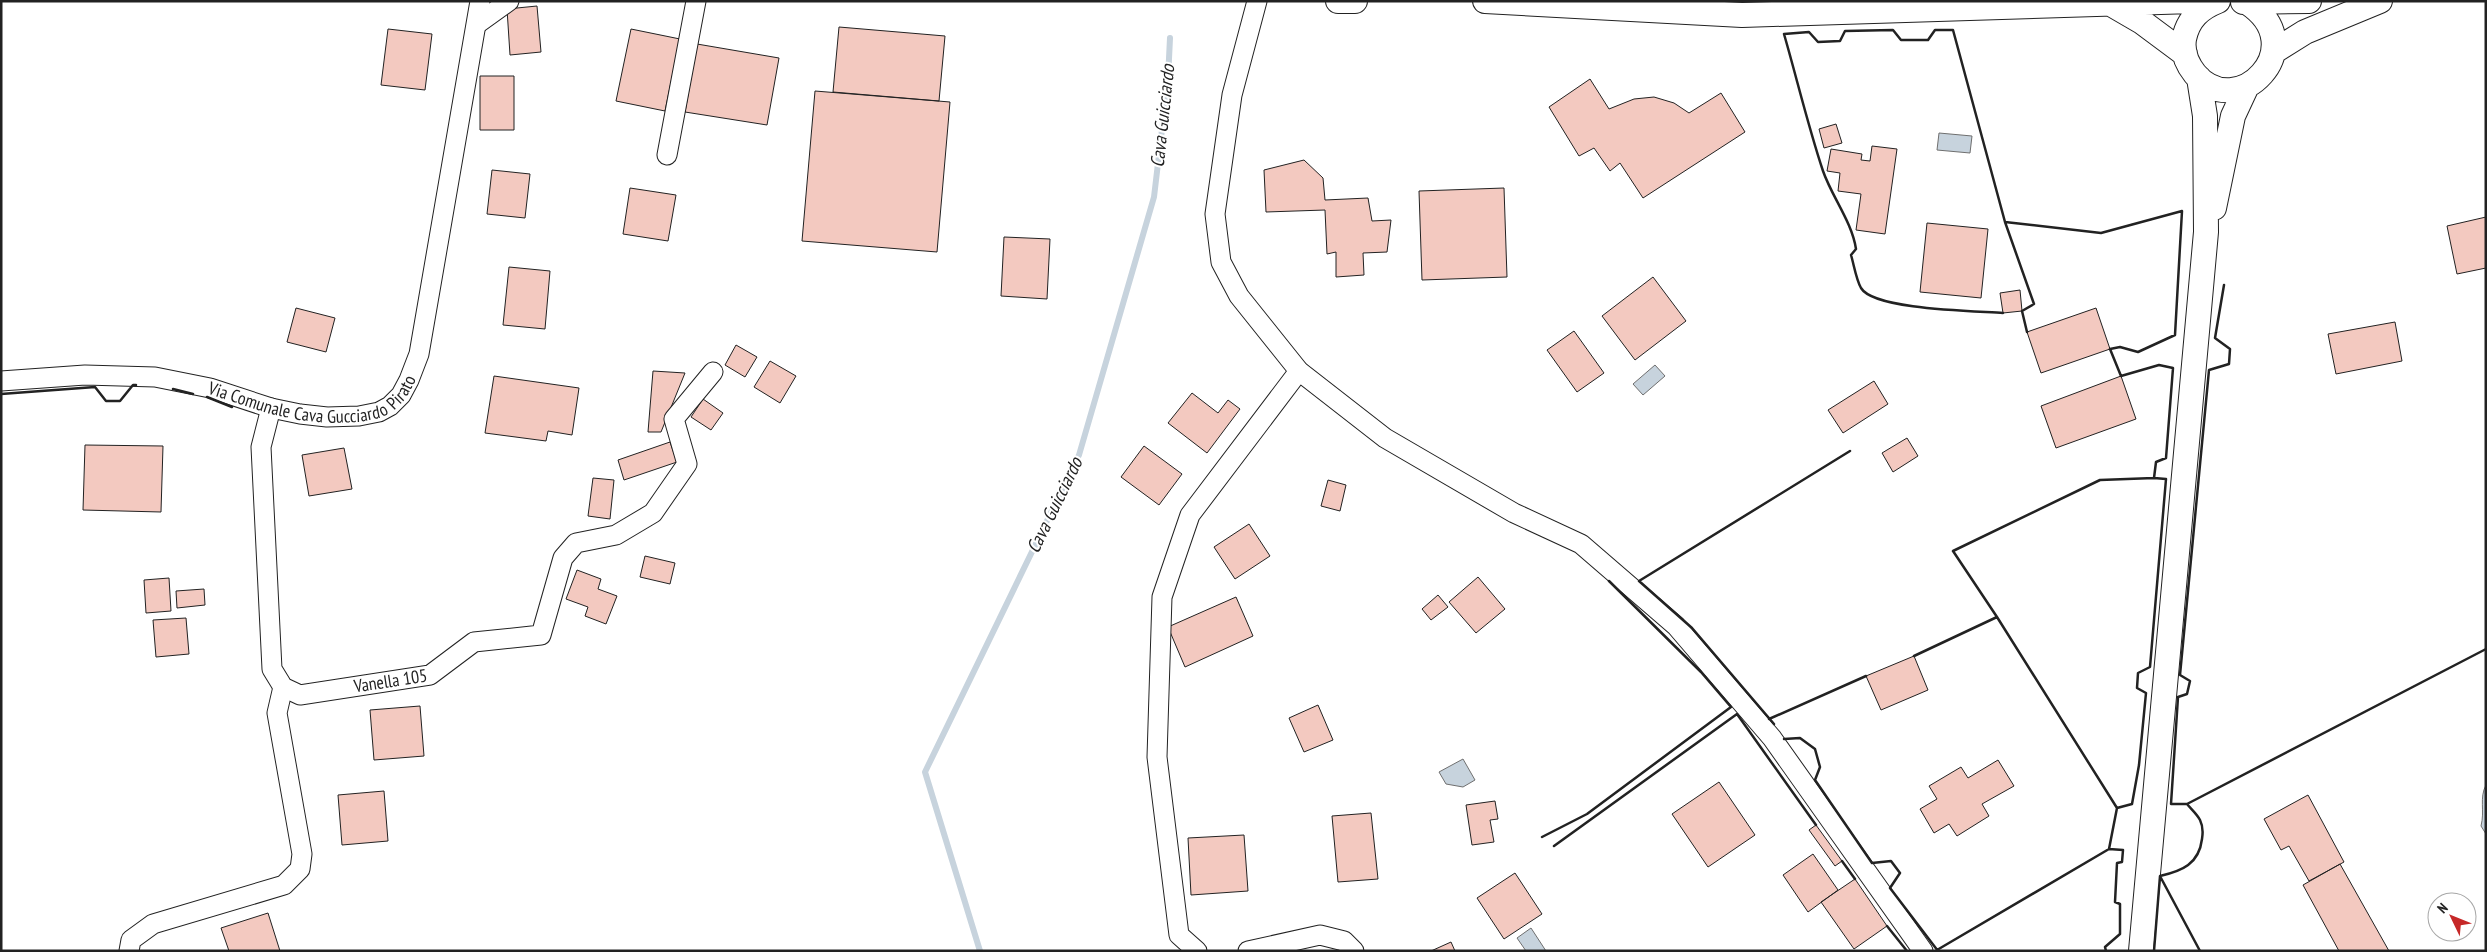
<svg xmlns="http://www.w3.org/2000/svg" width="2487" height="952" viewBox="0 0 2487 952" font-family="'PT Sans Narrow',sans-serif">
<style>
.water{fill:#c7d3dd;stroke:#6f6f6f}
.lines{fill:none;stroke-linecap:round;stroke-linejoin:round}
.stream{stroke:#c7d3dd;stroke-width:6}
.building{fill:#f3c9c0;stroke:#222}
.minor-casing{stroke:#222;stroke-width:21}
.tertiary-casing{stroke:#222;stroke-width:26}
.minor{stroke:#fff;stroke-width:19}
.tertiary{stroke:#fff;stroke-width:24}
.wall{stroke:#222;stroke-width:2.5}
.labels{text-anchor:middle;stroke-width:4;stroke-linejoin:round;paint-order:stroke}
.street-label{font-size:18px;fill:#222;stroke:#fff}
.water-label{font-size:19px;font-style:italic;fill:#222;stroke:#fff}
</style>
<rect width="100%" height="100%" fill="#fff"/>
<path class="water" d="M 1939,133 L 1972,136 L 1970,153 L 1937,150 Z
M 1655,365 L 1665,376 L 1643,395 L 1633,384 Z
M 1463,759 L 1475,780 L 1463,787 L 1446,784 L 1439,772 Z
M 2486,785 L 2486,834 L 2481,826 C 2485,811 2479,798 2486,785 Z
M 1531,928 L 1546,951 L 1526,951 L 1517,938 Z"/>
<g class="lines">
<path class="stream" d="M 980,951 L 925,772 L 1079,455 L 1154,197 L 1168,79 L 1170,38"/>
</g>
<path class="building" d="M 537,6 L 541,52 L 510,55 L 507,9 Z
M 839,27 L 945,36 L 939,101 L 833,92 Z
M 388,29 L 432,34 L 425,90 L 381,85 Z
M 631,29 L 680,39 L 665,111 L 616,101 Z
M 697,44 L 779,58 L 767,125 L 685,112 Z
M 480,76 L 514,76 L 514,130 L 480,130 Z
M 1590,79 L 1609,109 L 1634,99 L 1654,97 L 1674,103 L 1689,113 L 1721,93 L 1745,132 L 1643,198 L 1620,163 L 1610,171 L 1594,148 L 1579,156 L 1549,107 Z
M 815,91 L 950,102 L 937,252 L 802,241 Z
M 1836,124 L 1842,143 L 1824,148 L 1819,129 Z
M 1872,146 L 1897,149 L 1885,234 L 1856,230 L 1861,194 L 1838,191 L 1840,173 L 1827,171 L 1831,149 L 1862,154 L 1861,160 L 1870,161 Z
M 1304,160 L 1323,178 L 1325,200 L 1368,198 L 1372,221 L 1391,220 L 1387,252 L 1363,253 L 1364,275 L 1336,277 L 1336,252 L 1327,254 L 1325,210 L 1266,212 L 1264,170 Z
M 492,170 L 530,174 L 525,218 L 487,214 Z
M 630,188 L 676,195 L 668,241 L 623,234 Z
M 1504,188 L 1507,277 L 1422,280 L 1419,191 Z
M 2486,217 L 2486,268 L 2457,274 L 2447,226 Z
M 1927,223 L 1988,229 L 1981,298 L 1920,292 Z
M 1004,237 L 1050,239 L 1047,299 L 1001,296 Z
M 509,267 L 550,271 L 545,329 L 503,325 Z
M 1653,277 L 1686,321 L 1635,360 L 1602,316 Z
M 2020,290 L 2022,311 L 2003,313 L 2000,293 Z
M 296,308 L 335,318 L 326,352 L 287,342 Z
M 2096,308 L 2110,349 L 2041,373 L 2027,332 Z
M 2395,322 L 2402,361 L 2336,374 L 2328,334 Z
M 1574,331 L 1604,373 L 1577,392 L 1547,350 Z
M 736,345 L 757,357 L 745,377 L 725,365 Z
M 770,361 L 796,376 L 780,403 L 754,387 Z
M 653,371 L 685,373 L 661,432 L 648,432 Z
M 494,376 L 579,388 L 572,435 L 548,431 L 546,441 L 485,433 Z
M 2121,376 L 2136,419 L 2056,448 L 2041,406 Z
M 1874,381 L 1888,404 L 1843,433 L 1828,410 Z
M 1192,393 L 1218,413 L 1228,400 L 1240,409 L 1207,453 L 1168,423 Z
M 703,399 L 723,413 L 711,430 L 691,417 Z
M 1907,438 L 1918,456 L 1893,472 L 1882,453 Z
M 670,442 L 677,462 L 624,480 L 618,460 Z
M 85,445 L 163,446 L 161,512 L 83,510 Z
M 1144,446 L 1182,474 L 1159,505 L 1121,477 Z
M 344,448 L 352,489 L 309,496 L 302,455 Z
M 593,478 L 614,480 L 610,519 L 588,516 Z
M 1328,480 L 1346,485 L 1340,511 L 1321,506 Z
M 1249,524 L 1270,556 L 1235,579 L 1214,547 Z
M 645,556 L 675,563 L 670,584 L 640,577 Z
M 577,570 L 601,579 L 598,589 L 617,596 L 606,624 L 585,616 L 588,607 L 566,599 Z
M 1478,577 L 1505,609 L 1476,633 L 1449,602 Z
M 169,578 L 171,611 L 146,613 L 144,580 Z
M 204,589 L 205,605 L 177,608 L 176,591 Z
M 1438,595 L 1448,607 L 1431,620 L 1422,609 Z
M 1236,597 L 1253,636 L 1185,667 L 1168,627 Z
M 186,618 L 189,654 L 156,657 L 153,620 Z
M 1914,656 L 1928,690 L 1881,710 L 1866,676 Z
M 1318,705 L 1333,740 L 1304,752 L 1289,718 Z
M 420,706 L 424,756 L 374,760 L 370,710 Z
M 1998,760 L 2014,786 L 1982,804 L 1989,816 L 1957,836 L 1949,824 L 1934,833 L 1920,809 L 1937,799 L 1929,786 L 1961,767 L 1968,778 Z
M 1719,782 L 1755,835 L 1708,867 L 1672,814 Z
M 384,791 L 388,841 L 342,845 L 338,795 Z
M 2308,795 L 2344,862 L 2309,881 L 2289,846 L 2281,850 L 2264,819 Z
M 1495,801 L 1498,819 L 1490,820 L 1494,842 L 1472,845 L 1466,805 Z
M 1371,813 L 1378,879 L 1338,882 L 1332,816 Z
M 1816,825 L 1842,861 L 1835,866 L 1809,830 Z
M 1244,835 L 1248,891 L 1191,895 L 1188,838 Z
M 1813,854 L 1838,890 L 1808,912 L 1783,875 Z
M 2340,864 L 2389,951 L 2339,951 L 2303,885 Z
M 1515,873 L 1542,914 L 1504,939 L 1477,898 Z
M 1855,879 L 1887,926 L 1854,949 L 1821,902 Z
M 268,913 L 280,951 L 229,951 L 221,928 Z
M 1451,942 L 1455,951 L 1431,951 Z"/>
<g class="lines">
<defs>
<g id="minor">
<path d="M 1257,1 L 1232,95 L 1215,214 L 1221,262 L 1239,296 L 1299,371 L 1385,438 L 1514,513 L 1581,544 L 1676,626 L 1772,738 L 1923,951"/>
<path d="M 477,24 L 509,1"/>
<path d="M 667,155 L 696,1"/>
<path id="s1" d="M 1,381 L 85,375 L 155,377 L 210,388 L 271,408 L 300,414 L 327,417 L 359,416 L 379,412 L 390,406 L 401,395 L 409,380 L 419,354 L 480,1"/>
<path id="s2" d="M 271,408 L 261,447 L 272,669 L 283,687 L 300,695 L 430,675 L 474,642 L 541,635 L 563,558 L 576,543 L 616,535 L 653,513 L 687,464 L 674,419 L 713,372"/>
<path d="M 129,951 L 131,940 L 153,924 L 284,885 L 300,869 L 302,854 L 277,713 L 283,687"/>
<path d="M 1197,951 L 1179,935 L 1157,757 L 1162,597 L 1190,515 L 1299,371"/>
<path d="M 1248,951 L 1320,935 L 1344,941 L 1354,951"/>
</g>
<path id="tertiary" d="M 1338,1 L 1355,1
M 1485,1 L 1742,15 L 2193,1
M 2218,1 C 2200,8 2188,19 2184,39 C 2182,52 2187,64 2195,74 C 2237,124 2314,47 2248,3
M 2243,2 L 2309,1
M 2111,4 L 2142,22 L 2185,54
M 2273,52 L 2305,32 L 2380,1
M 2214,208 L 2233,116 L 2247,86
M 2141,951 L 2206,232 L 2205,116 L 2199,78"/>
</defs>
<use href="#minor" class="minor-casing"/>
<use href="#tertiary" class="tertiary-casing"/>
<use href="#minor" class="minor"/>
<use href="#tertiary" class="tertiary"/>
<path class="wall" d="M 2005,222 L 2101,233 L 2182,211 L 2175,335 L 2138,352 L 2120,347 L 2110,349 L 2121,376 L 2159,365 L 2173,368 L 2166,458 L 2156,462 L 2154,478 L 2166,479 L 2150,667 L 2138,673 L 2137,688 L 2146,693 L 2139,765 L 2132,804 L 2117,808
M 2224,285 L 2215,338 L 2230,349 L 2229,364 L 2209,370 L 2180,675 L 2190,681 L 2187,694 L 2178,697 L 2171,804 L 2187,804 L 2486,649
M 2003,313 C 1976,311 1874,310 1861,288 C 1856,279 1854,265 1851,255 L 1856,249 C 1852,222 1832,197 1823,171 C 1808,126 1797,79 1784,34 L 1809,32 L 1818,42 L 1840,41 L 1845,31 L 1893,30 L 1901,40 L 1928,40 L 1935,30 L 1953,30 L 2005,222 L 2034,304 L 2022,311 L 2027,332
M 173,389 L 193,394
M 1,394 L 95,387 L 106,401 L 120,401 L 133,385 L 136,385
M 207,397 L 232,407
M 1914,656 L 1997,617
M 1769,719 L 1866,676
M 1774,724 L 1692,628 L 1639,581 L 1850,451
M 1784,739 L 1800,738 L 1815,749 L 1820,767 L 1815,780 L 1872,863 L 1891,861 L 1900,873 L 1890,888 L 1938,951
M 1542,837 L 1587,814 L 1731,707 L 1701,672 L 1609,581
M 1554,846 L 1737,714 L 1816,825
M 1842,861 L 1855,879
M 2161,878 L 2200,951
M 1887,926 L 1907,951
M 1937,950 L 2109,849 L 2117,808 L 1997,617 L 1953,551 L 2100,480 L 2154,478
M 2106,951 L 2105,947 L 2120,934 L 2120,904 L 2115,902 L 2117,863 L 2122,862 L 2123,850 L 2109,849
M 2154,951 L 2160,876 C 2182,871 2199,864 2202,839 C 2203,833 2203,826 2200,820 C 2197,814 2191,809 2187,804"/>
</g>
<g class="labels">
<g class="street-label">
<text dy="6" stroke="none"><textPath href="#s1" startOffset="321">Via Comunale Cava Gucciardo Pirato</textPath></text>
<text dy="6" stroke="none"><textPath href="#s2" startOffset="394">Vanella 105</textPath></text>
</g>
<g class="water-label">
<text transform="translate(1162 116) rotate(-84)" y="7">Cava Guicciardo</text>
<text transform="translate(1054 505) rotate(-64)" y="7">Cava Guicciardo</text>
</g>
</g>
<rect width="2487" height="952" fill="none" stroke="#222222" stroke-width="5"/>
<g transform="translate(2452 917) rotate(313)"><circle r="24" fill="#ffffff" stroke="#a7a7a7"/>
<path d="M0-4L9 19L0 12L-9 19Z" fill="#c62828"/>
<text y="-8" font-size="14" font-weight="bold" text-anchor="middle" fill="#222222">N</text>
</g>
</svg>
